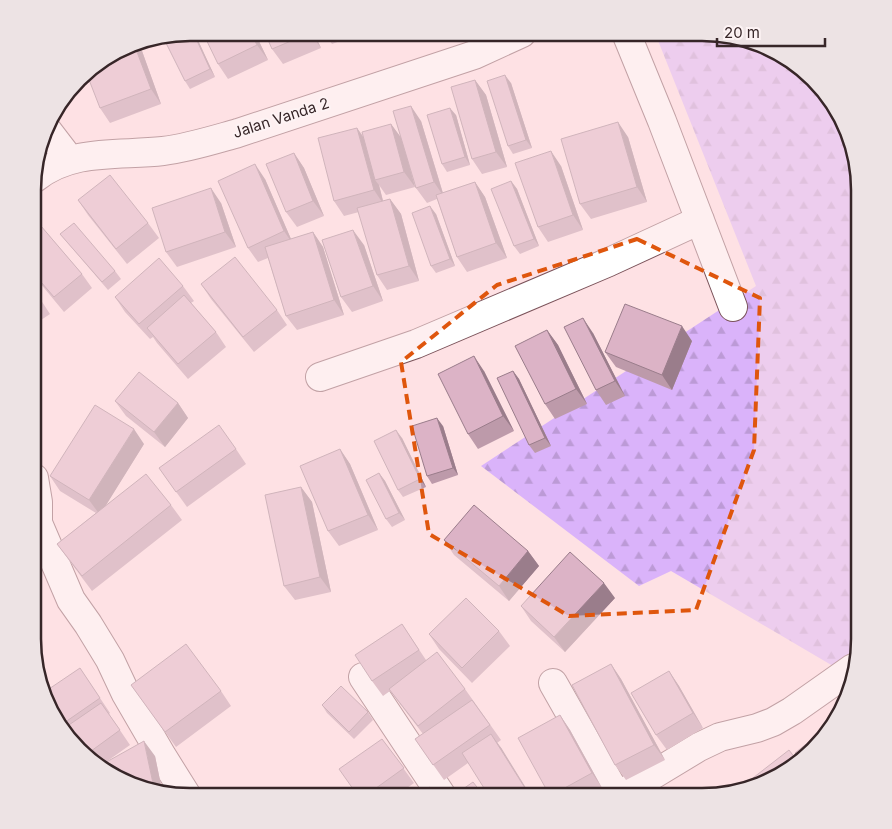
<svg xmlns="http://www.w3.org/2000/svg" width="892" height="829" viewBox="0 0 892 829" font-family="Inter,sans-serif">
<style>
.forest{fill:url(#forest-firs)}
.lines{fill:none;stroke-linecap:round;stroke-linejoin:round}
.street-casing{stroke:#7b535a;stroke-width:30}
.street{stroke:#fff;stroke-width:28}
.wall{fill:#bd9aaa}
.shaded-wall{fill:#9a7d8b}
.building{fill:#dcb3c6;stroke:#9a7d8b}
.marked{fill:none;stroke:#df560d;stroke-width:4;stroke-dasharray:10 6;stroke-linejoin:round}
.labels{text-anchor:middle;stroke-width:4;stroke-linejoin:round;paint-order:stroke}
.street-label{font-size:15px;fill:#372628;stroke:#fdf3f4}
.rim{fill:none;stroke:#372628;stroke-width:2.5}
</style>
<defs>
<pattern id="forest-firs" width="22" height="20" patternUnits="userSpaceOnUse" patternTransform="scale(1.25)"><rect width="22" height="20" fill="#dab3fa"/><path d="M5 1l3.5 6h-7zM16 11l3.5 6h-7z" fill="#bc9ad6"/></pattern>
</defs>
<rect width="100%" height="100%" fill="#fee1e4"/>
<path class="forest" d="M 655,33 L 712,33 L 772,49 L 820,87 L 848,130 L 859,180 L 859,639 L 857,651 L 833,666 L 671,571 L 639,586 L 481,466 L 756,286 Z"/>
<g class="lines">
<defs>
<path id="street" d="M 626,33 L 662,121 L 733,307
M 47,130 L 70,160
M 35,178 C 72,148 120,156 163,151 C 188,148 213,140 238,133 L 474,55 L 522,33
M 320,377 L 416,344 L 609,262 L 700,220
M 34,478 L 38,502 L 38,523 L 71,600 L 88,624 L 110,660 L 126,694 L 162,756 L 187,796
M 363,677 L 442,796
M 553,683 L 617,796
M 618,796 L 699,747 L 720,737 L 757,728 L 773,722 L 792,711 L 853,668"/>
</defs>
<use href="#street" class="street-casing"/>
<use href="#street" class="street"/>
</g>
<path class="wall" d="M 255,33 L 268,60 L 228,79 L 218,64 Z
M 265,33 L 314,33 L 321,48 L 283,64 L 272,49 Z
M 324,33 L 362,33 L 332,44 Z
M 196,36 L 215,77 L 190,89 L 185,81 Z
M 142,51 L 161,104 L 110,123 L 100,108 Z
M 475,80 L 486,95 L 507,167 L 482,174 L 472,159 Z
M 511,83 L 532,148 L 513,154 L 508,146 Z
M 456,115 L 470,165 L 447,172 L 442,164 Z
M 421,121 L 443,193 L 475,182 L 485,197 L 507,258 L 467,272 L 457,257 L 437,199 L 427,203 L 416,188 L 403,142 L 415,187 L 386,195 L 379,185 L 383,201 L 390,199 L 401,214 L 419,281 L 387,290 L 377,275 L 359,212 L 344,216 L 334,201 L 357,128 L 363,136 L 391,124 L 402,139 Z
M 628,137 L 647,202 L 591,219 L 580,204 Z
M 294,153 L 304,168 L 324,216 L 297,227 L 286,212 Z
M 561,166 L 583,230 L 548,242 L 538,227 Z
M 265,179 L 291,239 L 313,232 L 323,247 L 344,315 L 297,330 L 286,316 L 268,258 L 258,262 L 248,248 Z
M 511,181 L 517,189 L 539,246 L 520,254 L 514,246 Z
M 78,200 L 148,223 L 159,238 L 127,264 L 88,215 Z
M 221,203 L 236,247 L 177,267 L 166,252 Z
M 436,214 L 455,266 L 436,273 L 431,266 Z
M 35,219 L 82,274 L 92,288 L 64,312 L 35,277 Z
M 60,234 L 115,271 L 121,279 L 108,290 Z
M 364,245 L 383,301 L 352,312 L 341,297 Z
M 201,284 L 277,310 L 287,325 L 254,352 L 211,299 Z
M 183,286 L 194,301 L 191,303 L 216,332 L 226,347 L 188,379 L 157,343 L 153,337 L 150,339 L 125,312 L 115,297 Z
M 35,291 L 50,314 L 35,324 Z
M 547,330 L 558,345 L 587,404 L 555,419 L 545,404 Z
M 593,333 L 625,396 L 606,405 L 596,390 Z
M 692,341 L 672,390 L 616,367 L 605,352 Z
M 34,361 L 38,366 L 34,370 Z
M 484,371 L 514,431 L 478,449 L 468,434 Z
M 513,371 L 519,379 L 551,446 L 535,453 L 529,445 Z
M 115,401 L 178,403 L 188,418 L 165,447 L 126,416 Z
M 443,426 L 458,475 L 432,484 L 427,476 Z
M 402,438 L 426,487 L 403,497 L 398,490 Z
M 144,444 L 105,506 L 171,505 L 182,520 L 92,591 L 68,559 L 57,544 L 96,513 L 60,491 L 50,476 Z
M 236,449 L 246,464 L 187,507 L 159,468 Z
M 340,449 L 350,464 L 378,530 L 339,546 L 328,531 Z
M 379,473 L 385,481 L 405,520 L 392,527 L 386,519 Z
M 301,487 L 312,502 L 331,592 L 295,600 L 284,586 Z
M 444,540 L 528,551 L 539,566 L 509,601 L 454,555 Z
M 615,598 L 565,652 L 531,621 L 521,606 Z
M 402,624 L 426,660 L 465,689 L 501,740 L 497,743 L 502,749 L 468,763 L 444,780 L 415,739 L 423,734 L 390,691 L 383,696 L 372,681 Z
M 499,631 L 510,646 L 472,683 L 439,649 L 429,634 Z
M 611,664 L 621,679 L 665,760 L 626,780 L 615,765 Z
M 80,668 L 110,713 L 109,714 L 130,745 L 106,762 L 155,756 L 162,790 L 121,780 L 72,742 L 44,699 Z
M 669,671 L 679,686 L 703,728 L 667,750 L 656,735 Z
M 131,685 L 221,691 L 231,706 L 176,747 Z
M 322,705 L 368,712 L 373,720 L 354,739 L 327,713 Z
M 560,715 L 570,730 L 602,788 L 587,796 L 550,796 Z
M 382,739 L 414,783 L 396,796 L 358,796 Z"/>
<path class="shaded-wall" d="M 193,32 L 194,32 L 196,36 L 215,77 L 210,69 Z
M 251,33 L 255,33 L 268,60 L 257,45 Z
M 310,33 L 314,33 L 321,48 Z
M 136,43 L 142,51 L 161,104 L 151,89 L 134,44 Z
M 505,75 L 511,83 L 532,148 L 526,140 Z
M 475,80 L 486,95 L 507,167 L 496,152 Z
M 411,106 L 421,121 L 444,197 L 434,182 Z
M 450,108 L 456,115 L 470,165 L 465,157 Z
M 618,122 L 628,137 L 647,202 L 637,187 Z
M 391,124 L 402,139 L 415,187 L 404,172 Z
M 357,128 L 367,143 L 375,180 L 379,185 L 384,205 L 374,190 Z
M 551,151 L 561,166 L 583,230 L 573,215 Z
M 294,153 L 304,168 L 324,216 L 313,201 Z
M 255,164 L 265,179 L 294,246 L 284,231 Z
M 511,181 L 517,189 L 539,246 L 534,239 Z
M 475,182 L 485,197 L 507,258 L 496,243 Z
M 211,188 L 221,203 L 236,247 L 225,232 Z
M 390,199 L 401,214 L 419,281 L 409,266 Z
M 430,206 L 436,214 L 455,266 L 450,259 Z
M 353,230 L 364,245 L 383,301 L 373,286 Z
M 313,232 L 323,247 L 344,315 L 334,300 Z
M 583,318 L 593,333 L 625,396 L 615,381 Z
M 682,326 L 692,341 L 672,390 L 662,375 Z
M 547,330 L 558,345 L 587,404 L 576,389 Z
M 474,356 L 484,371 L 514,431 L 503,416 Z
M 513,371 L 519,379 L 551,446 L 545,438 Z
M 178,403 L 188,418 L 165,447 L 154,432 Z
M 437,418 L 443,426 L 458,475 L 453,468 Z
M 134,429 L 144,444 L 100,515 L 89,500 Z
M 396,430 L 402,438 L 426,487 L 420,479 Z
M 340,449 L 350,464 L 378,530 L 368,515 Z
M 379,473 L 385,481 L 405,520 L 399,513 Z
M 301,487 L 312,502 L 331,592 L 320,577 Z
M 528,551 L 539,566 L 509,601 L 499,586 Z
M 604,583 L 615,598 L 565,652 L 554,637 Z
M 611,664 L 621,679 L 665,760 L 654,745 Z
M 669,671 L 679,686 L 703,728 L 693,713 Z
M 560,715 L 570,730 L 602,788 L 592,773 Z
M 491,734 L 502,749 L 531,796 L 530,796 Z
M 144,741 L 155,756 L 162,790 L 154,788 Z"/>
<path class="building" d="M 193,32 L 210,69 L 185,81 L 165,41 L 178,35 Z
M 203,33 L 251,33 L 257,45 L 218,64 Z
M 265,33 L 310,33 L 272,49 Z
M 134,44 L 151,89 L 100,108 L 86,72 Z
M 505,75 L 526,140 L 508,146 L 487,81 Z
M 475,80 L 496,152 L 472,159 L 451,87 Z
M 411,106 L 434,182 L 416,188 L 393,111 Z
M 450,108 L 465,157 L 442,164 L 427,115 Z
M 618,122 L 637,187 L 580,204 L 561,139 Z
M 391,124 L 404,172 L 375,180 L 362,132 Z
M 357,128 L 374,190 L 334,201 L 318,138 Z
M 551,151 L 573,215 L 538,227 L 515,163 Z
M 294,153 L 313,201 L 286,212 L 266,164 Z
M 255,164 L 284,231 L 248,248 L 218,181 Z
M 110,175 L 148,223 L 116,249 L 78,200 Z
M 511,181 L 534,239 L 514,246 L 491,189 Z
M 475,182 L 496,243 L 457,257 L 436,195 Z
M 211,188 L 225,232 L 166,252 L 152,208 Z
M 390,199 L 409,266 L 377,275 L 357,208 Z
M 430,206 L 450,259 L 431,266 L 412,213 Z
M 35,219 L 82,274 L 54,297 L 35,275 Z
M 74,223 L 115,271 L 102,282 L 60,234 Z
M 353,230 L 373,286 L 341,297 L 322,240 Z
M 313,232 L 334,300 L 286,316 L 265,247 Z
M 235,257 L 277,310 L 243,337 L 201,284 Z
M 159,258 L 183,286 L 139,324 L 115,297 Z
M 35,291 L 40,299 L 35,302 Z
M 184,295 L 216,332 L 178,364 L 147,328 Z
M 625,304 L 682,326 L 662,375 L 605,352 Z
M 583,318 L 615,381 L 596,390 L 564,327 Z
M 547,330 L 576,389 L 545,404 L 515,346 Z
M 474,356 L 503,416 L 468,434 L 438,374 Z
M 513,371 L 545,438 L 529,445 L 497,378 Z
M 139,372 L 178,403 L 154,432 L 115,401 Z
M 95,405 L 134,429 L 89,500 L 50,476 Z
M 437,418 L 453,468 L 427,476 L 412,426 Z
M 219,425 L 236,449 L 176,492 L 159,468 Z
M 396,430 L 420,479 L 398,490 L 374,441 Z
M 340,449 L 368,515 L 328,531 L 300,466 Z
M 379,473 L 399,513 L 386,519 L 366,480 Z
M 146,474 L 171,505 L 82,576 L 57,544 Z
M 301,487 L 320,577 L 284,586 L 265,495 Z
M 474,505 L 528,551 L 499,586 L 444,540 Z
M 570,552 L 604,583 L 554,637 L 521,606 Z
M 466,598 L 499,631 L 462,668 L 429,634 Z
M 402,624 L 419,650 L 372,681 L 355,655 Z
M 186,644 L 221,691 L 165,732 L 131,685 Z
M 437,652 L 465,689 L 418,726 L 389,689 Z
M 611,664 L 654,745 L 615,765 L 572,685 Z
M 80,668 L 100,698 L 61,725 L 44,699 L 43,693 Z
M 669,671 L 693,713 L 656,735 L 631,693 Z
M 341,686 L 368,712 L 349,732 L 322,705 Z
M 472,700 L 490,725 L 433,765 L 415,739 Z
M 101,703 L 120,730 L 87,754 L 72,742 L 63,729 Z
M 560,715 L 592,773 L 550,796 L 518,738 Z
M 832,723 L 805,757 L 801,760 L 795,753 Z
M 491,734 L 530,796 L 489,796 L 462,753 Z
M 382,739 L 404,768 L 365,796 L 358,796 L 339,769 Z
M 144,741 L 154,788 L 121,780 L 101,765 Z
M 789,750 L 798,762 L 762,785 L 741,789 L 740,788 Z
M 473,782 L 484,796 L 453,796 Z
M 430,787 L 437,796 L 417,796 Z"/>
<path d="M0 0H892V829H0ZM 637,239 L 760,298 L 754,450 L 696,610 L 569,616 L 429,534 L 401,362 L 497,285 Z" fill="#fee1e4" fill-opacity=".55" fill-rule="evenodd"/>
<path class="marked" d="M 637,239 L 760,298 L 754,450 L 696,610 L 569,616 L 429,534 L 401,362 L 497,285 Z"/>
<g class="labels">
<g class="street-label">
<text transform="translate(281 118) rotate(-18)" y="5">Jalan Vanda 2</text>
</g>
</g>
<path d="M0 0H892V829H0ZM190 41H702A149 149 0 0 1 851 190V639A149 149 0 0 1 702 788H190A149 149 0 0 1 41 639V190A149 149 0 0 1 190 41Z" fill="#ede3e4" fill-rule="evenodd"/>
<path class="rim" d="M190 41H702A149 149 0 0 1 851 190V639A149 149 0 0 1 702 788H190A149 149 0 0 1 41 639V190A149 149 0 0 1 190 41Z"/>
<path d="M717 38v8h108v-8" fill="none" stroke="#372628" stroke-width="2.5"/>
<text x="724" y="38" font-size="15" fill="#372628" stroke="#fdf3f4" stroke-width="4" paint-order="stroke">20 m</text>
</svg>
